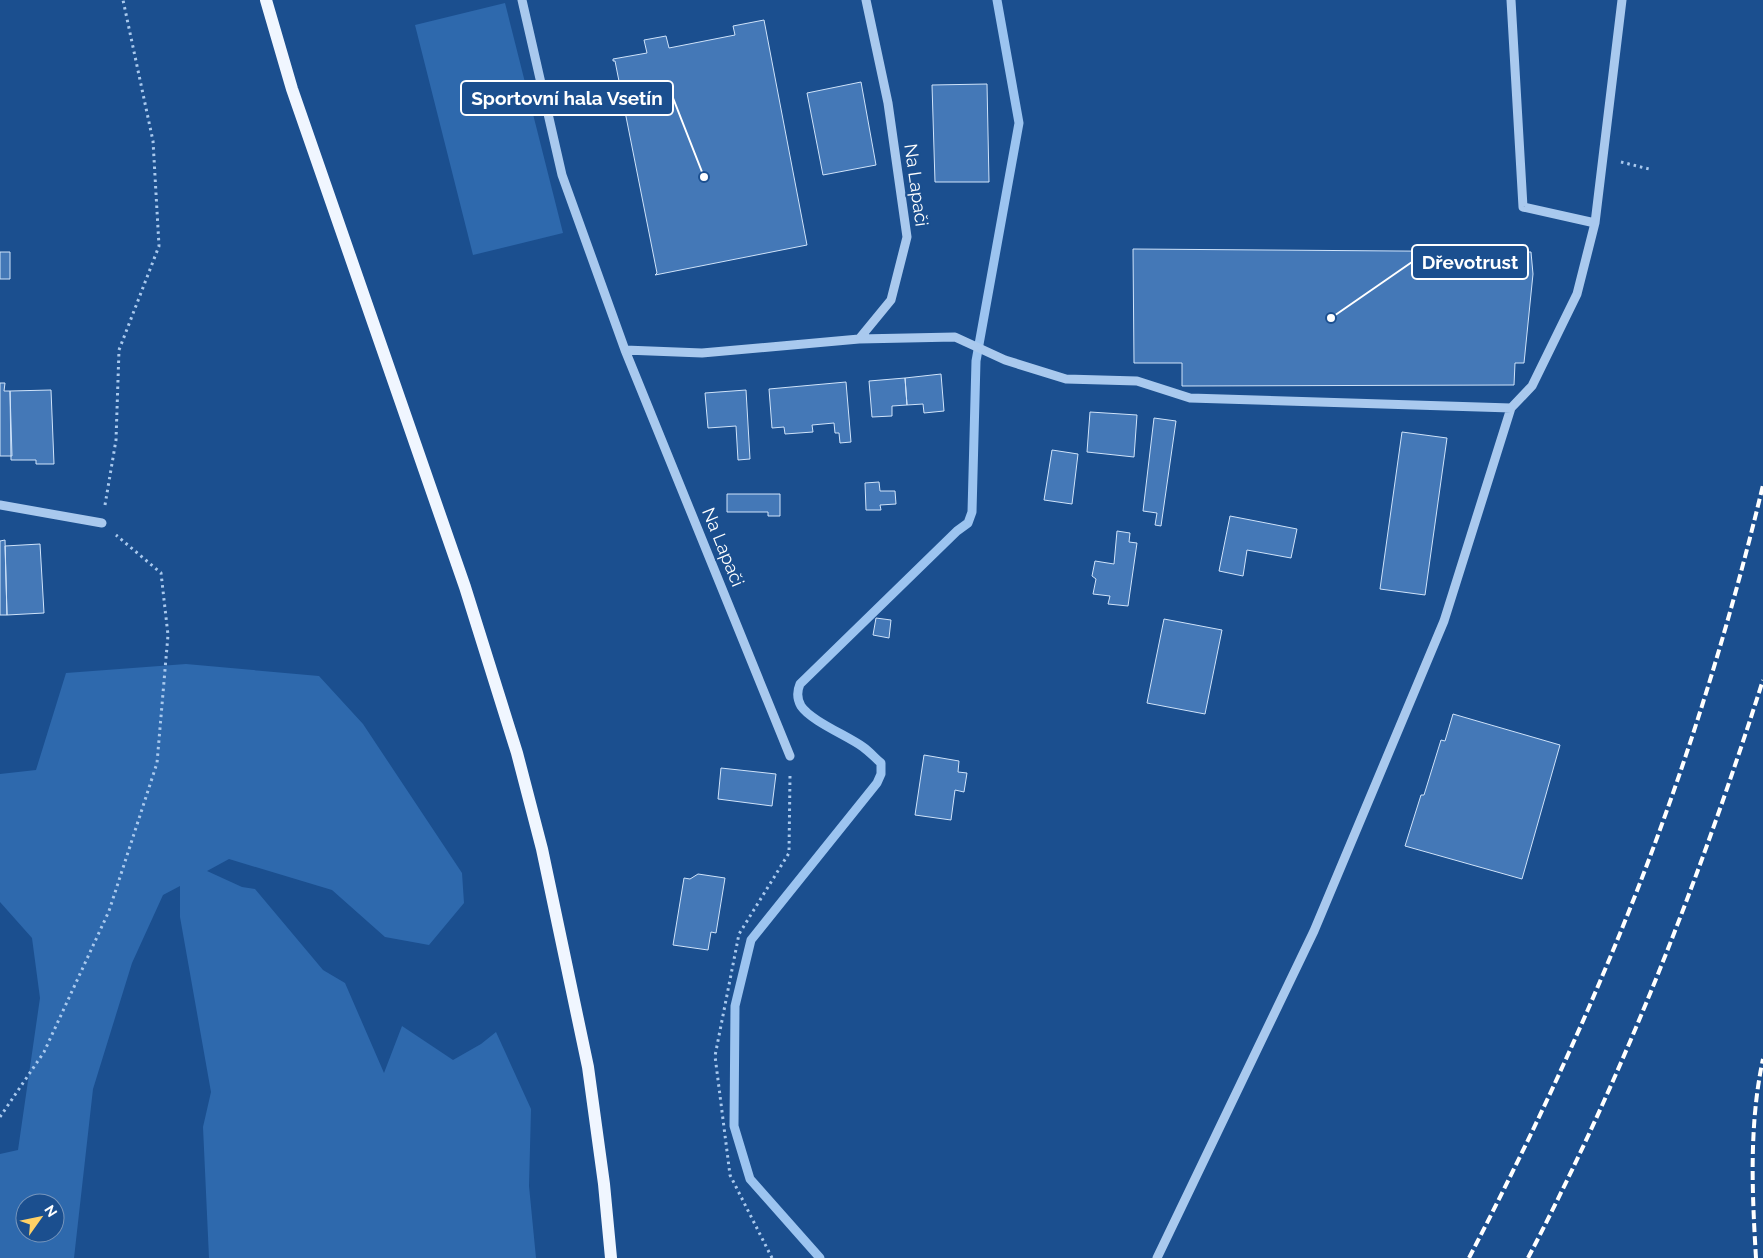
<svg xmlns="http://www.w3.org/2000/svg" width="1763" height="1258" viewBox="0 0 1763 1258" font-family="Raleway,sans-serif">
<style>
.green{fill:#2e69ad;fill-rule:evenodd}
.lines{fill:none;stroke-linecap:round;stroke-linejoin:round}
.stream{stroke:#9cc4f0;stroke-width:9}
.building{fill:#4478b7;stroke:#cfe3fa}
.path{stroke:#a9c9ee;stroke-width:3;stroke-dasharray:2.5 4;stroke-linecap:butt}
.minor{stroke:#a9c9ee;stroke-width:9}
.major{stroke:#f0f6ff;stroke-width:12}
.rail{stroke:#fff;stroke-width:4;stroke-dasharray:9 4;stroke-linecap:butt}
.labels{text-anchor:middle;stroke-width:4.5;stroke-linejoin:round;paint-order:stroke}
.street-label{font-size:18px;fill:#fff;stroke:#1b4f8f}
.leader{fill:none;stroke:#fff;stroke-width:2}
.callout-dot{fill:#fff;stroke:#1b4f8f;stroke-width:2}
.callout{fill:#1b4f8f;stroke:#fff;stroke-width:2}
.callout-label{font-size:19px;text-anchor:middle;font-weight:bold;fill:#fff}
</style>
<rect width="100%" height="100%" fill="#1b4f8f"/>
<path class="green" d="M 505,3 L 563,233 L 473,255 L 415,25 Z
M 186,664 L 319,676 L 363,724 L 462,873 L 464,903 L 429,945 L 385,937 L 332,890 L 229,859 L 207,871 L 242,887 L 255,889 L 323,970 L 345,983 L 384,1073 L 402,1026 L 453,1060 L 481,1044 L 496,1032 L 531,1109 L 529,1186 L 536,1258 L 209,1258 L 203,1127 L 211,1092 L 180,917 L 180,886 L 163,895 L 132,963 L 93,1089 L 74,1258 L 0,1258 L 0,1154 L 18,1150 L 40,998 L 32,938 L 0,902 L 0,774 L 36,770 L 66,673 ZM 25,1203 L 55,1203 L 55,1233 L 25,1233 Z"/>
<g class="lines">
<path class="stream" d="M 820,1258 L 750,1179 L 734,1126 L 735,1006 L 751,940 L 877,783 L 881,774 L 881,763 C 875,758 870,752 863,747 C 848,736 811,721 801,706 C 797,699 797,691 800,684 L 957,531 L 968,523 L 972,512 L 976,361 L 1019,123 L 997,0"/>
</g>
<path class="building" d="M 764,20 L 807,245 L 655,275 L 657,273 L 615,61 L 613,61 L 613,59 L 647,53 L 644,40 L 666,36 L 669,48 L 735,35 L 733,26 Z
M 861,82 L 876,165 L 823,175 L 807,93 Z
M 987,84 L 989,182 L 935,182 L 932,85 Z
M 1133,249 L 1531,252 L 1533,274 L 1524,363 L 1515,363 L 1514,385 L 1182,386 L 1182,363 L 1134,363 Z
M 0,252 L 10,252 L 10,279 L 0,279 Z
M 941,374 L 944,411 L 924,413 L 923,404 L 907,405 L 905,378 Z
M 905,378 L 907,405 L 892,406 L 892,416 L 872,417 L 869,381 Z
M 846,382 L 851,442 L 840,443 L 839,433 L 835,433 L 834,423 L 812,425 L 813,432 L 785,434 L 784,427 L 772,428 L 769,389 Z
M 0,383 L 5,383 L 4,391 L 10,391 L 12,456 L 0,456 Z
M 51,390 L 54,464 L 36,464 L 36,460 L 11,460 L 10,391 Z
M 746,390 L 750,459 L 738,460 L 736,426 L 708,428 L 705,393 Z
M 1090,412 L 1137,415 L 1134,457 L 1087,452 Z
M 1154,418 L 1176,421 L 1161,526 L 1155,525 L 1157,513 L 1143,511 Z
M 1402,432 L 1447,438 L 1425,595 L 1380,589 Z
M 1052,450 L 1078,454 L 1072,504 L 1044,500 Z
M 879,482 L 880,491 L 895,491 L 896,504 L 880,505 L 881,510 L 866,510 L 865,483 Z
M 727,494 L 780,494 L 780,516 L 768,516 L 768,512 L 727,512 Z
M 1230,516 L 1297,529 L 1291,558 L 1247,550 L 1243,576 L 1219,571 Z
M 1117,531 L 1130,533 L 1129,542 L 1137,543 L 1128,606 L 1108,604 L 1110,596 L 1093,594 L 1096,579 L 1092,576 L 1095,561 L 1114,564 Z
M 5,540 L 7,615 L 0,615 L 0,541 Z
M 40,544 L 44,613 L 7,615 L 5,546 Z
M 876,618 L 891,620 L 889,638 L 873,635 Z
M 1164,619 L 1222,630 L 1205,714 L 1147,703 Z
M 1453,714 L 1560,745 L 1522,879 L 1405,846 L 1421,795 L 1424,795 L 1441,740 L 1445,741 Z
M 924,755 L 959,761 L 958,772 L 967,773 L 964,792 L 955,790 L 951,820 L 915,815 Z
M 721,768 L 776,774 L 772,806 L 718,799 Z
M 698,874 L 725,878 L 716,933 L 711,932 L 708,950 L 673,945 L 684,878 L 690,879 Z"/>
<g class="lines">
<path class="path" d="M 1621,162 L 1649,169
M 105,505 L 116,440 L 119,350 L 159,246 L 153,141 L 123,0
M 0,1117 L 44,1052 L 109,911 L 157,763 L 168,635 L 161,573 L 116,535
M 772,1258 L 730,1175 L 715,1056 L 739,934 L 789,853 L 790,775"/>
<path class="minor" d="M 522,0 L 562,175 L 625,350 L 790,756
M 1511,0 L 1523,207 L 1595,223
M 859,339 L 955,337 L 1005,360 L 1066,379 L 1137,381 L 1190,398 L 1511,408
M 625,350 L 702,353 L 859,339 L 891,300 L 907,237 L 888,103 L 866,0
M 0,505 L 102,523
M 1157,1258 L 1314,931 L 1444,621 L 1511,408 L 1532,386 L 1577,294 L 1595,223 L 1622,0"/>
<path class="major" d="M 266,0 L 292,89 L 465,587 L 517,753 L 542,849 L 588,1067 L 604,1184 L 611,1258"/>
<path class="rail" d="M 1469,1258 C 1516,1167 1561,1074 1601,979 C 1669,820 1723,653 1763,485
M 1528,1258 C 1624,1074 1700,878 1763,680
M 1756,1258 C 1752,1192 1749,1124 1763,1059"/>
</g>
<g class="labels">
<g class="street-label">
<text transform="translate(916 185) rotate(82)" y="6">Na Lapači</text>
<text transform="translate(723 547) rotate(68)" y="6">Na Lapači</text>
</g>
</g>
<path class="leader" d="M704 177L673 98M1331 318L1412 262"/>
<g class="callout-dot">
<circle cx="704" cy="177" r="5"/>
<circle cx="1331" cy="318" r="5"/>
</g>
<g class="callout">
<rect x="461" y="81" width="212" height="34" rx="5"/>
<rect x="1412" y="245" width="116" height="34" rx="5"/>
</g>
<g class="callout-label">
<text x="567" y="105">Sportovní hala Vsetín</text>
<text x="1470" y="269">Dřevotrust</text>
</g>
<g transform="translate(40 1218) rotate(57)"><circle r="24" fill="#1b4f8f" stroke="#7695bc"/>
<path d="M0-4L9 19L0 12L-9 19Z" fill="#ffd166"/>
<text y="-8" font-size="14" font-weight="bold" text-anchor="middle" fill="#ffffff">N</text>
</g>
</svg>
